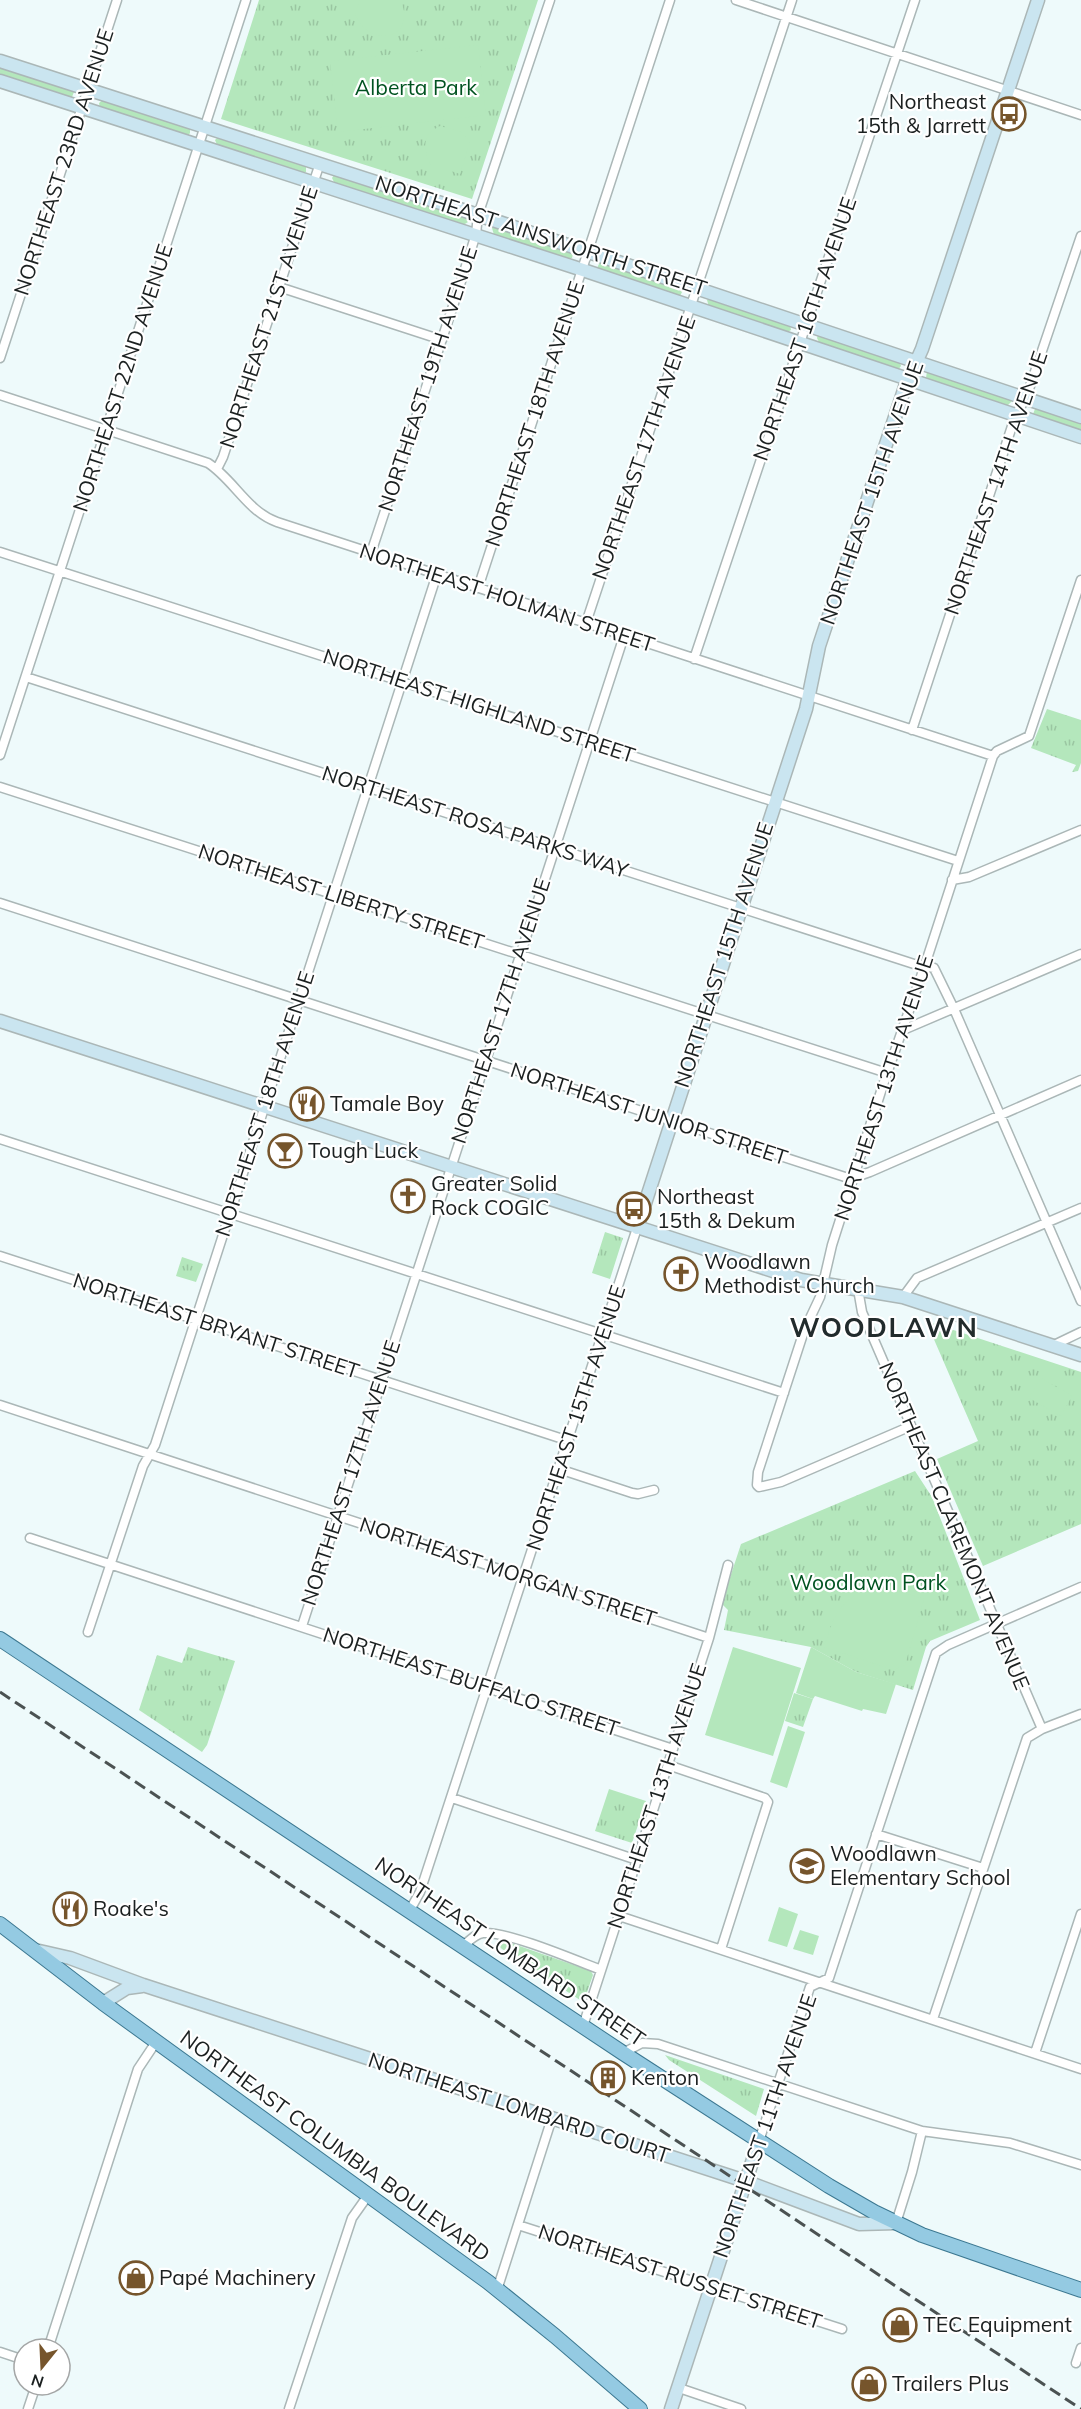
<svg xmlns="http://www.w3.org/2000/svg" width="1081" height="2409" viewBox="0 0 1081 2409" font-family="Mulish,sans-serif">
<style>
.grass{fill:url(#grass-tufts)}
.garden{fill:#b4e7bc}
.lines{fill:none;stroke-linecap:round;stroke-linejoin:round}
.street-casing{stroke:#abb7b7;stroke-width:11}
.secondary-casing{stroke:#abb7b7;stroke-width:15}
.primary-casing{stroke:#3c7891;stroke-width:16}
.street{stroke:#fff;stroke-width:8}
.secondary{stroke:#cae5f0;stroke-width:12}
.primary{stroke:#94cae2;stroke-width:14}
.rail{stroke:#4b5252;stroke-width:3;stroke-dasharray:12 6;stroke-linecap:butt}
.labels{text-anchor:middle;stroke-width:4.5;stroke-linejoin:round;paint-order:stroke}
.park-label{font-size:21px;fill:#005220;stroke:#fff}
.poi-label{font-size:21px;fill:#1b2020;stroke:#fff;text-anchor:start}
.street-label{font-size:21px;fill:#1b2020;stroke:#fff}
.district-label{font-size:27px;font-weight:bold;letter-spacing:1.5px;fill:#222b2c;stroke:#fff}
</style>
<defs>
<pattern id="grass-tufts" width="24" height="20" patternUnits="userSpaceOnUse" patternTransform="scale(1.5)"><rect width="24" height="20" fill="#b4e7bc"/><path d="M3 7l-1-3M5 7V3M7 7l1-3M15 17l-1-3M17 17v-4M19 17l1-3" fill="none" stroke="#9ac6a1"/></pattern>
</defs>
<rect width="100%" height="100%" fill="#eefafb"/>
<path class="grass" d="M 259,0 L 538,0 L 472,199 L 221,119 Z
M 1047,709 L 1081,720 L 1081,763 L 1078,771 L 1072,772 L 1076,765 L 1031,748 Z
M 605,1232 L 623,1238 L 610,1279 L 592,1273 Z
M 182,1257 L 203,1264 L 196,1282 L 176,1276 Z
M 926,1321 L 1081,1372 L 1081,1524 L 983,1566 L 937,1459 L 978,1441 Z
M 915,1471 L 932,1497 L 980,1620 L 930,1641 L 926,1647 L 913,1690 L 856,1672 L 811,1647 L 724,1630 L 728,1610 L 723,1605 L 723,1599 L 741,1544 Z
M 188,1647 L 235,1661 L 207,1745 L 202,1752 L 139,1710 L 157,1655 L 182,1663 Z
M 794,1693 L 813,1699 L 803,1727 L 785,1721 Z
M 609,1789 L 646,1801 L 632,1843 L 595,1831 Z
M 505,1941 L 591,1971 L 593,1975 L 585,1998 L 580,2000 L 502,1949 L 496,1943 Z
M 665,2055 L 764,2089 L 756,2116 L 669,2060 Z"/>
<path class="garden" d="M 360,0 L 400,0 C 419,36 371,52 355,14 Z
M 478,45 L 486,115 L 338,132 L 330,61 Z
M 0,66 L 71,88 L 74,92 L 72,97 L 67,99 L 0,78 Z
M 104,99 L 190,128 L 190,133 L 188,136 L 100,109 L 99,103 Z
M 440,126 L 461,132 L 470,142 L 460,174 L 430,164 C 423,148 422,134 440,126 Z
M 218,137 L 306,165 L 306,172 L 301,173 L 218,147 L 215,140 Z
M 334,175 L 468,218 L 468,222 L 462,226 L 335,184 L 332,178 Z
M 496,225 L 570,250 L 573,254 L 572,258 L 566,259 L 494,235 L 492,228 Z
M 600,262 L 683,290 L 680,296 L 600,271 L 597,268 Z
M 711,297 L 790,324 L 791,330 L 786,333 L 709,307 L 707,300 Z
M 818,335 L 899,360 L 901,366 L 898,370 L 820,344 L 817,338 Z
M 927,371 L 1010,397 L 1012,401 L 1007,406 L 928,380 L 926,378 Z
M 1039,408 L 1081,422 L 1081,432 L 1036,417 L 1033,414 L 1035,409 Z
M 1041,1378 L 1072,1396 L 1061,1416 L 1029,1398 Z
M 872,1588 L 893,1589 L 924,1599 L 905,1665 L 894,1670 L 824,1647 C 834,1616 838,1600 872,1588 Z
M 733,1647 L 801,1668 L 773,1756 L 705,1735 Z
M 811,1647 L 856,1672 L 896,1684 L 886,1714 L 863,1709 L 862,1711 L 815,1696 L 813,1699 L 796,1693 Z
M 788,1726 L 805,1732 L 787,1788 L 770,1782 Z
M 779,1907 L 798,1914 L 787,1947 L 768,1941 Z
M 800,1930 L 819,1936 L 813,1955 L 793,1949 Z"/>
<g class="lines">
<defs>
<path id="street" d="M 736,0 L 1081,115
M 279,287 L 442,340
M 0,358 L 117,0
M 0,395 L 208,463 C 233,479 248,512 277,522 L 993,756 L 997,751 L 1029,736 L 1081,580
M 217,469 L 223,457 L 320,163
M 0,552 L 958,861
M 371,553 L 458,291 L 476,234 L 478,215 L 550,0
M 478,588 L 670,0
M 586,623 L 792,0
M 694,659 L 915,0
M 26,677 L 914,964 L 934,968 L 954,1009 L 1081,1301
M 912,730 L 1016,414 L 1026,398 L 1081,236
M 0,755 L 246,0
M 0,787 L 887,1073
M 952,880 L 969,877 L 1081,830
M 0,903 L 845,1177 L 853,1178 L 870,1172 L 1081,1080
M 903,1030 L 1081,954
M 0,1139 L 784,1393
M 0,1256 L 569,1441
M 858,1289 L 862,1312 L 1042,1729
M 903,1297 L 917,1278 L 1081,1208
M 1054,1345 L 1081,1332
M 0,1405 L 709,1638
M 911,1426 L 781,1482 L 759,1487 L 757,1485 L 758,1472 L 804,1331 L 820,1297 L 832,1245 L 883,1085 L 925,965 L 993,756
M 559,1469 L 632,1493 L 638,1494 L 654,1490
M 30,1538 L 673,1749
M 302,1626 L 624,636
M 88,1632 L 143,1466 L 155,1445 L 437,574
M 668,1765 L 765,1798 L 768,1802 L 721,1949
M 452,1798 L 637,1860
M 876,1834 L 983,1868
M 410,1910 L 420,1892 L 637,1228
M 619,1916 L 1081,2069
M 463,1946 C 469,1941 475,1934 483,1933 C 507,1931 575,1960 601,1970
M 933,2019 L 1027,1738 L 1042,1729 L 1081,1714
M 583,2026 L 709,1638 L 728,1565
M 623,2053 L 642,2043 L 658,2044 L 922,2131 L 1010,2143 L 1081,2165
M 1035,2053 L 1081,1914
M 759,2141 L 810,1987 L 829,1978 L 936,1653 L 948,1645 L 1081,1587
M 896,2223 L 912,2172 L 922,2131
M 518,2225 L 842,2329
M 497,2290 L 552,2118
M 48,2349 L 138,2069 L 156,2042
M 0,2352 L 24,2360
M 1076,2363 L 1081,2348
M 679,2388 L 741,2409
M 28,2409 L 36,2385
M 289,2409 L 352,2218 L 369,2194"/>
<path id="secondary" d="M 0,61 L 478,215 L 1081,417
M 0,81 L 583,270 L 1081,437
M 0,1021 L 801,1280 L 903,1297 L 1081,1355
M 637,1228 L 806,709 L 819,646 L 905,387 L 922,349 L 1038,0
M 35,1950 L 70,1958 L 143,1985 L 745,2181 L 859,2224 L 896,2223
M 103,2003 L 127,1988 L 142,1986
M 671,2409 L 759,2141"/>
<path id="primary" d="M 0,1639 L 623,2053 L 829,2186 L 874,2212 L 922,2235 L 1081,2290
M 0,1924 L 103,2003 L 488,2282 L 555,2336 L 640,2409"/>
</defs>
<use href="#street" class="street-casing"/>
<use href="#secondary" class="secondary-casing"/>
<use href="#primary" class="primary-casing"/>
<use href="#street" class="street"/>
<use href="#secondary" class="secondary"/>
<use href="#primary" class="primary"/>
<path class="rail" d="M 0,1692 L 1081,2409"/>
</g>
<defs>
<symbol id="bus-ring" viewBox="-11 -11 22 22"><circle r="9.5" fill="#fff" stroke="#76552c" stroke-width="1.5"/><path d="M-5-6H5V4H4V6H2V4H-2V6H-4V4H-5ZM-3.5-4V0h7V-4ZM-3.5 1.2v1.5H-2V1.2ZM2 1.2v1.5H3.5V1.2Z" fill="#76552c"/></symbol>
<symbol id="restaurant-ring" viewBox="-11 -11 22 22"><circle r="9.5" fill="#fff" stroke="#76552c" stroke-width="1.5"/><path d="M-5-6h1v4h1v-4h1v4h1v-4h1v5L-1.5 .5V6h-2V.5L-5-1ZM5-6V6H3V1.5H1.5Q1.5-4 5-6Z" fill="#76552c"/></symbol>
<symbol id="bar-ring" viewBox="-11 -11 22 22"><circle r="9.5" fill="#fff" stroke="#76552c" stroke-width="1.5"/><path d="M-6-5H6L.8 .8V4.5H3.5V6h-7V4.5H-.8V.8Z" fill="#76552c"/></symbol>
<symbol id="church-ring" viewBox="-11 -11 22 22"><circle r="9.5" fill="#fff" stroke="#76552c" stroke-width="1.5"/><path d="M-1.2-6h2.4v3.5h3.3v2.4h-3.3V6h-2.4V-.1h-3.3v-2.4h3.3Z" fill="#76552c"/></symbol>
<symbol id="school-ring" viewBox="-11 -11 22 22"><circle r="9.5" fill="#fff" stroke="#76552c" stroke-width="1.5"/><path d="M0-5L7-2L0 1L-7-2ZM-4 1L0 2.5L4 1V4Q0 6-4 4Z" fill="#76552c"/></symbol>
<symbol id="building-ring" viewBox="-11 -11 22 22"><circle r="9.5" fill="#fff" stroke="#76552c" stroke-width="1.5"/><path d="M-4-6H4V6H1V3H-1V6H-4ZM-2.5-4.3h1.7v1.8h-1.7ZM.8-4.3h1.7v1.8H.8ZM-2.5-1h1.7V.8h-1.7ZM.8-1h1.7V.8H.8Z" fill="#76552c"/></symbol>
<symbol id="shop-ring" viewBox="-11 -11 22 22"><circle r="9.5" fill="#fff" stroke="#76552c" stroke-width="1.5"/><path d="M-5-2.5h2.3a2.7 3.5 0 0 1 5.4 0H5L5.5 6h-11ZM-1.5-2.5h3a1.5 2.3 0 0 0-3 0Z" fill="#76552c"/></symbol>
</defs>
<g fill-rule="evenodd">
<use href="#bus-ring" x="990" y="95" width="38" height="38"/>
<use href="#restaurant-ring" x="288" y="1085" width="38" height="38"/>
<use href="#bar-ring" x="266" y="1132" width="38" height="38"/>
<use href="#church-ring" x="389" y="1177" width="38" height="38"/>
<use href="#bus-ring" x="615" y="1190" width="38" height="38"/>
<use href="#church-ring" x="662" y="1255" width="38" height="38"/>
<use href="#school-ring" x="788" y="1847" width="38" height="38"/>
<use href="#restaurant-ring" x="51" y="1890" width="38" height="38"/>
<use href="#building-ring" x="589" y="2059" width="38" height="38"/>
<use href="#shop-ring" x="117" y="2259" width="38" height="38"/>
<use href="#shop-ring" x="881" y="2306" width="38" height="38"/>
<use href="#shop-ring" x="850" y="2365" width="38" height="38"/>
</g>
<g class="labels">
<g class="park-label">
<text x="416" y="95">Alberta Park</text>
<text x="868" y="1590">Woodlawn Park</text>
</g>
<g class="poi-label">
<text x="986" y="109" text-anchor="end">Northeast<tspan x="986" dy="24">15th &amp; Jarrett</tspan></text>
<text x="330" y="1111">Tamale Boy</text>
<text x="308" y="1158">Tough Luck</text>
<text x="431" y="1191">Greater Solid<tspan x="431" dy="24">Rock COGIC</tspan></text>
<text x="657" y="1204">Northeast<tspan x="657" dy="24">15th &amp; Dekum</tspan></text>
<text x="704" y="1269">Woodlawn<tspan x="704" dy="24">Methodist Church</tspan></text>
<text x="830" y="1861">Woodlawn<tspan x="830" dy="24">Elementary School</tspan></text>
<text x="93" y="1916">Roake's</text>
<text x="631" y="2085">Kenton</text>
<text x="159" y="2285">Papé Machinery</text>
<text x="923" y="2332">TEC Equipment</text>
<text x="892" y="2391">Trailers Plus</text>
</g>
<g class="street-label">
<text transform="translate(64 162) rotate(-72)" y="7">NORTHEAST 23RD AVENUE</text>
<text transform="translate(541 236) rotate(18)" y="7">NORTHEAST AINSWORTH STREET</text>
<text transform="translate(269 317) rotate(-72)" y="7">NORTHEAST 21ST AVENUE</text>
<text transform="translate(805 329) rotate(-71)" y="7">NORTHEAST 16TH AVENUE</text>
<text transform="translate(123 378) rotate(-72)" y="7">NORTHEAST 22ND AVENUE</text>
<text transform="translate(428 379) rotate(-72)" y="7">NORTHEAST 19TH AVENUE</text>
<text transform="translate(535 414) rotate(-72)" y="7">NORTHEAST 18TH AVENUE</text>
<text transform="translate(644 448) rotate(-71)" y="7">NORTHEAST 17TH AVENUE</text>
<text transform="translate(996 483) rotate(-71)" y="7">NORTHEAST 14TH AVENUE</text>
<text transform="translate(872 493) rotate(-71)" y="7">NORTHEAST 15TH AVENUE</text>
<text transform="translate(507 598) rotate(18)" y="7">NORTHEAST HOLMAN STREET</text>
<text transform="translate(479 706) rotate(18)" y="7">NORTHEAST HIGHLAND STREET</text>
<text transform="translate(475 822) rotate(18)" y="7">NORTHEAST ROSA PARKS WAY</text>
<text transform="translate(341 897) rotate(18)" y="7">NORTHEAST LIBERTY STREET</text>
<text transform="translate(724 955) rotate(-72)" y="7">NORTHEAST 15TH AVENUE</text>
<text transform="translate(501 1011) rotate(-72)" y="7">NORTHEAST 17TH AVENUE</text>
<text transform="translate(884 1088) rotate(-72)" y="7">NORTHEAST 13TH AVENUE</text>
<text transform="translate(265 1104) rotate(-72)" y="7">NORTHEAST 18TH AVENUE</text>
<text transform="translate(649 1114) rotate(18)" y="7">NORTHEAST JUNIOR STREET</text>
<text transform="translate(216 1326) rotate(18)" y="7">NORTHEAST BRYANT STREET</text>
<text transform="translate(576 1418) rotate(-72)" y="7">NORTHEAST 15TH AVENUE</text>
<text transform="translate(351 1473) rotate(-72)" y="7">NORTHEAST 17TH AVENUE</text>
<text transform="translate(954 1526) rotate(67)" y="7">NORTHEAST CLAREMONT AVENUE</text>
<text transform="translate(508 1572) rotate(18)" y="7">NORTHEAST MORGAN STREET</text>
<text transform="translate(471 1682) rotate(18)" y="7">NORTHEAST BUFFALO STREET</text>
<text transform="translate(657 1796) rotate(-72)" y="7">NORTHEAST 13TH AVENUE</text>
<text transform="translate(510 1952) rotate(34)" y="7">NORTHEAST LOMBARD STREET</text>
<text transform="translate(519 2108) rotate(18)" y="7">NORTHEAST LOMBARD COURT</text>
<text transform="translate(765 2126) rotate(-71)" y="7">NORTHEAST 11TH AVENUE</text>
<text transform="translate(335 2146) rotate(36)" y="7">NORTHEAST COLUMBIA BOULEVARD</text>
<text transform="translate(680 2277) rotate(18)" y="7">NORTHEAST RUSSET STREET</text>
</g>
<g class="district-label">
<text x="884" y="1337">WOODLAWN</text>
</g>
</g>
<g transform="translate(42 2367) rotate(198)"><circle r="28" fill="#ffffff" stroke="#a4a6a6" stroke-width="1.5"/>
<path d="M0-4.5L10 22L0 15L-10 22Z" fill="#76552c"/>
<text y="-9" font-size="16" font-weight="bold" text-anchor="middle" fill="#1b2020">N</text>
</g>
</svg>
